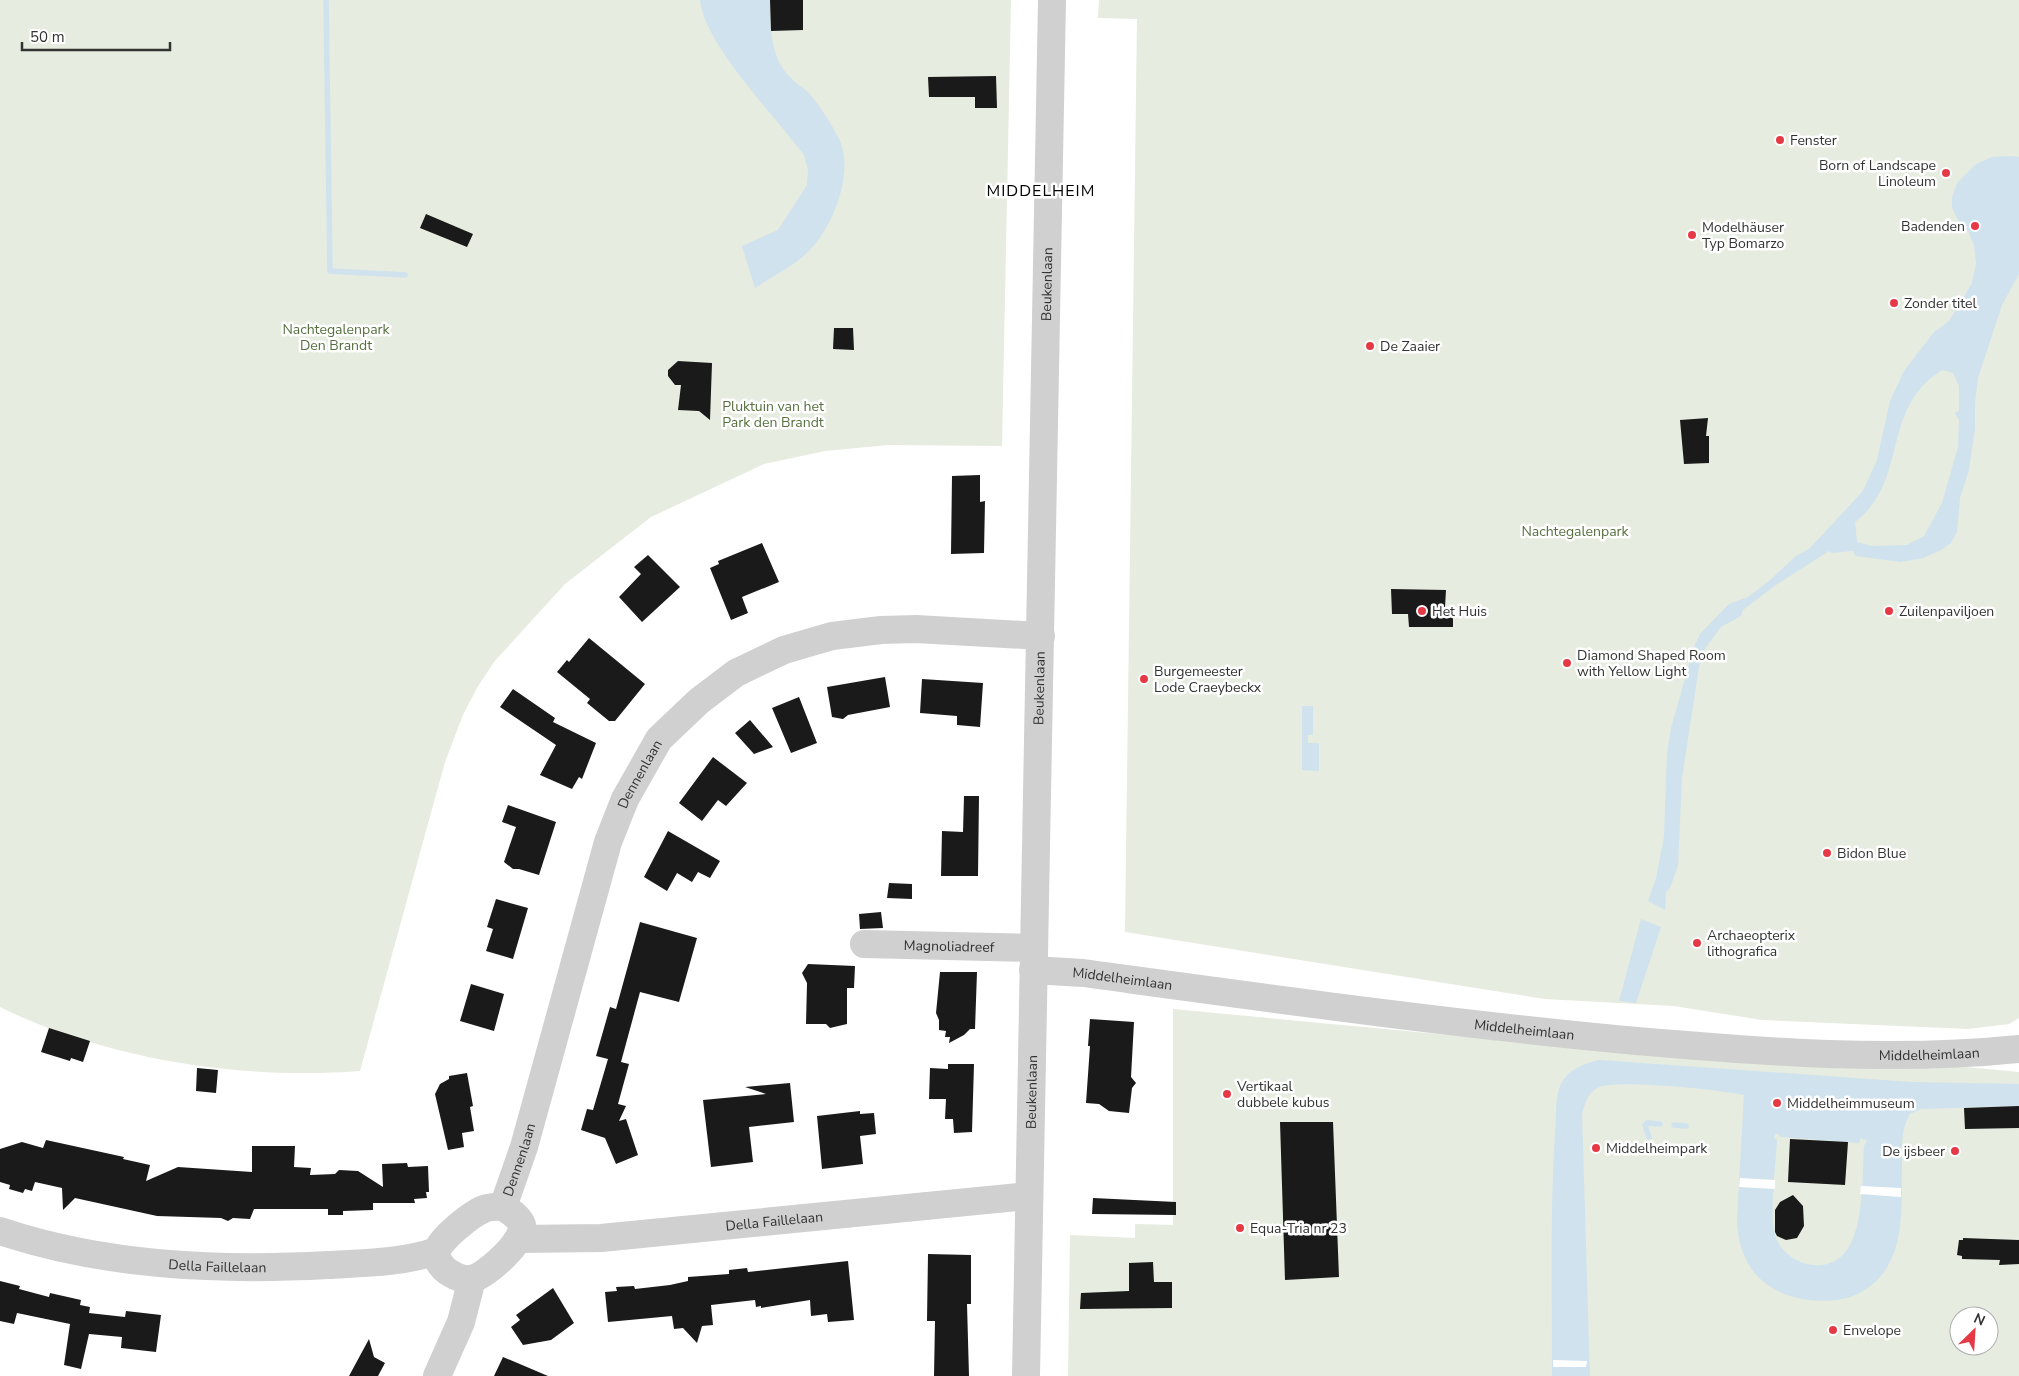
<svg xmlns="http://www.w3.org/2000/svg" width="2019" height="1376" viewBox="0 0 2019 1376" font-family="'Nunito Sans',sans-serif">
<style>
.green{fill:#e6ecdf;fill-rule:evenodd}
.water{fill:#cfe2ee;fill-rule:evenodd}
.pier{fill:#fff}
.lines{fill:none;stroke-linecap:round;stroke-linejoin:round}
.stream{stroke:#cfe2ee;stroke-width:5.5}
.building{fill:#1a1a1a}
.minor{stroke:#d0d0d0;stroke-width:28}
.poi-dot{fill:#e63946;stroke:#fff;stroke-width:2}
.labels{text-anchor:middle;stroke-width:5;stroke-linejoin:round;paint-order:stroke}
.poi-label{font-size:14px;fill:#333;stroke:#fff;text-anchor:start}
.street-label{font-size:14px;fill:#333;stroke:#fff}
.park-label{font-size:14px;fill:#56703f;stroke:#fff}
.quarter-label{font-size:16px;letter-spacing:1px;fill:#000;stroke:#fff}
</style>
<rect width="100%" height="100%" fill="#fff"/>
<path class="green" d="M 0,0 L 1011,0 L 1002,446 L 888,445 L 825,451 L 764,464 L 651,517 L 565,584 L 494,662 L 477,688 L 463,715 L 445,762 L 360,1071 C 243,1080 107,1060 0,1007 Z
M 1099,0 L 2019,0 L 2019,1018 L 2009,1024 L 1968,1029 L 1762,1020 L 1674,1006 L 1545,999 L 1125,932 L 1137,19 L 1098,18 Z
M 1173,1009 L 1692,1058 L 1966,1067 L 2019,1072 L 2019,1376 L 1068,1376 L 1070,1235 L 1135,1238 L 1135,1224 L 1173,1225 ZM 1959,1316 L 1989,1316 L 1989,1346 L 1959,1346 Z"/>
<path class="water" d="M 700,0 L 770,0 C 770,25 770,57 789,76 C 794,82 801,86 807,91 C 818,103 829,120 837,135 C 857,169 833,229 806,254 C 792,267 771,277 755,288 L 742,246 L 778,230 L 807,185 L 808,170 L 804,155 C 776,117 704,44 700,0 Z
M 2012,156 L 2019,157 L 2019,274 L 2002,305 L 1978,378 L 1975,403 L 1975,428 L 1969,470 L 1960,498 L 1957,532 L 1951,543 L 1941,550 L 1923,558 L 1901,562 L 1855,556 L 1853,551 L 1832,553 L 1829,551 L 1773,587 L 1743,610 L 1741,616 L 1721,627 L 1701,654 L 1682,778 L 1678,866 L 1670,888 L 1666,892 L 1665,910 L 1648,901 L 1656,878 L 1664,837 L 1667,753 L 1671,728 L 1694,647 L 1700,634 L 1729,604 L 1748,597 L 1769,581 L 1796,556 L 1810,548 L 1863,491 L 1877,460 L 1890,401 L 1904,371 L 1934,332 L 1949,321 L 1972,283 L 1976,264 L 1974,245 L 1968,231 L 1959,222 L 1952,208 L 1952,197 L 1957,183 L 1976,164 L 1992,157 ZM 1942,370 L 1953,373 L 1959,386 L 1959,411 L 1955,413 L 1959,420 L 1958,447 L 1942,503 L 1924,536 L 1907,545 L 1872,546 L 1857,542 L 1855,522 C 1910,480 1879,410 1942,370 Z
M 1302,706 L 1313,706 L 1313,735 L 1308,735 L 1308,743 L 1319,743 L 1319,771 L 1302,770 Z
M 1641,919 L 1661,927 L 1636,1003 L 1619,1001 Z
M 1599,1060 L 1911,1082 L 2019,1084 L 2019,1106 L 1921,1109 L 1910,1114 C 1901,1129 1902,1144 1902,1161 C 1901,1202 1907,1254 1874,1283 C 1863,1292 1852,1298 1837,1300 C 1813,1303 1785,1298 1765,1283 C 1745,1267 1738,1245 1737,1220 L 1744,1095 C 1723,1090 1613,1078 1597,1088 C 1587,1094 1585,1104 1582,1114 L 1590,1376 L 1552,1376 C 1552,1295 1550,1213 1555,1132 C 1557,1117 1554,1094 1563,1080 C 1572,1068 1585,1063 1599,1060 ZM 1776,1133 L 1781,1137 L 1859,1143 L 1861,1138 L 1867,1141 L 1864,1146 C 1861,1183 1869,1277 1807,1264 C 1793,1261 1779,1249 1775,1235 C 1769,1216 1776,1163 1777,1140 L 1774,1137 Z"/>
<path class="pier" d="M 1740,1178 L 1775,1180 L 1775,1189 L 1739,1187 Z
M 1861,1186 L 1901,1188 L 1901,1197 L 1860,1194 Z
M 1553,1360 L 1587,1361 L 1586,1367 L 1553,1367 Z"/>
<g class="lines">
<path class="stream" d="M 326,0 L 330,271 L 405,275
M 1647,1123 L 1660,1124
M 1645,1125 L 1649,1137
M 1674,1125 L 1686,1126"/>
</g>
<path class="building" d="M 770,0 L 803,0 L 803,30 L 771,31 Z
M 996,76 L 997,108 L 975,108 L 975,97 L 929,97 L 928,77 Z
M 426,214 L 473,234 L 467,247 L 420,228 Z
M 834,328 L 853,328 L 854,350 L 833,349 Z
M 678,361 L 712,363 L 710,420 L 699,411 L 678,410 L 681,385 L 675,385 L 668,376 L 668,370 Z
M 1708,418 L 1706,436 L 1709,436 L 1709,463 L 1684,464 L 1680,420 Z
M 980,475 L 980,502 L 985,501 L 984,553 L 951,554 L 952,476 Z
M 762,543 L 779,582 L 742,597 L 748,613 L 731,620 L 710,568 L 719,564 L 718,561 Z
M 648,555 L 680,587 L 642,622 L 619,597 L 641,574 L 634,567 Z
M 1391,589 L 1446,590 L 1445,607 L 1453,607 L 1453,627 L 1409,627 L 1408,614 L 1392,614 Z
M 589,638 L 645,684 L 615,721 L 609,721 L 587,703 L 590,699 L 557,672 L 567,660 L 569,662 Z
M 885,677 L 890,707 L 848,715 L 843,719 L 832,717 L 827,687 Z
M 922,679 L 983,683 L 980,727 L 957,725 L 957,716 L 920,713 Z
M 513,689 L 555,718 L 553,722 L 596,743 L 582,779 L 579,777 L 572,789 L 540,775 L 556,745 L 500,707 Z
M 799,697 L 817,743 L 791,753 L 772,708 Z
M 750,720 L 773,747 L 754,754 L 735,733 Z
M 713,757 L 747,783 L 726,806 L 718,800 L 702,821 L 679,803 Z
M 964,796 L 979,796 L 978,876 L 941,876 L 942,831 L 963,832 Z
M 508,805 L 556,822 L 539,875 L 519,869 L 513,869 L 504,862 L 516,827 L 502,822 Z
M 668,831 L 720,861 L 710,878 L 698,872 L 692,882 L 677,873 L 667,891 L 644,877 Z
M 889,883 L 912,884 L 912,899 L 887,898 Z
M 496,899 L 528,908 L 513,959 L 486,951 L 493,929 L 487,927 Z
M 881,912 L 883,928 L 860,929 L 859,914 Z
M 640,922 L 697,938 L 679,1002 L 640,992 L 621,1062 L 629,1064 L 618,1104 L 626,1106 L 619,1121 L 626,1119 L 638,1155 L 616,1164 L 605,1138 L 581,1130 L 587,1109 L 593,1110 L 608,1059 L 596,1056 L 610,1007 L 616,1009 Z
M 808,964 L 855,966 L 854,988 L 847,988 L 847,1024 L 830,1028 L 826,1024 L 806,1024 L 807,983 L 802,973 Z
M 940,972 L 977,972 L 975,1029 L 970,1029 L 964,1035 L 949,1043 L 950,1037 L 945,1037 L 946,1031 L 939,1030 L 939,1020 L 936,1013 Z
M 471,984 L 504,994 L 494,1031 L 460,1021 Z
M 1090,1019 L 1134,1022 L 1131,1077 L 1136,1083 L 1132,1088 L 1129,1113 L 1109,1111 L 1099,1104 L 1086,1103 L 1090,1046 L 1088,1046 Z
M 49,1028 L 90,1041 L 83,1062 L 71,1058 L 70,1061 L 41,1052 Z
M 948,1064 L 974,1064 L 972,1132 L 954,1133 L 953,1119 L 945,1119 L 946,1099 L 929,1099 L 930,1068 L 948,1069 Z
M 197,1068 L 218,1070 L 216,1093 L 196,1091 Z
M 467,1073 L 473,1106 L 470,1107 L 474,1131 L 462,1133 L 464,1147 L 448,1150 L 435,1094 L 440,1084 L 449,1079 L 449,1076 Z
M 790,1083 L 794,1122 L 749,1127 L 753,1162 L 711,1167 L 703,1100 L 766,1094 L 745,1087 Z
M 2019,1106 L 2019,1128 L 1965,1129 L 1964,1108 Z
M 860,1111 L 860,1114 L 874,1113 L 876,1134 L 860,1136 L 863,1164 L 822,1169 L 817,1116 Z
M 1280,1122 L 1333,1122 L 1339,1277 L 1285,1280 Z
M 1790,1139 L 1848,1142 L 1845,1185 L 1788,1182 Z
M 46,1140 L 124,1157 L 123,1159 L 150,1165 L 146,1181 L 178,1167 L 252,1172 L 252,1146 L 295,1146 L 294,1167 L 311,1168 L 310,1175 L 335,1174 L 339,1170 L 358,1171 L 383,1187 L 382,1164 L 407,1163 L 408,1167 L 428,1166 L 429,1192 L 426,1192 L 427,1198 L 414,1199 L 415,1203 L 373,1203 L 373,1210 L 343,1211 L 343,1215 L 328,1215 L 328,1209 L 254,1209 L 250,1219 L 233,1218 L 228,1221 L 221,1218 L 157,1216 L 75,1198 L 63,1210 L 62,1188 L 35,1182 L 32,1191 L 25,1189 L 23,1193 L 9,1189 L 10,1185 L 0,1182 L 0,1149 L 22,1142 L 43,1148 Z
M 1793,1195 L 1803,1206 L 1804,1226 L 1797,1238 L 1786,1240 L 1777,1236 L 1775,1232 L 1775,1210 L 1780,1202 Z
M 1093,1198 L 1176,1202 L 1176,1215 L 1092,1214 Z
M 1963,1238 L 2019,1240 L 2019,1264 L 1999,1265 L 2000,1260 L 1962,1259 L 1962,1256 L 1957,1255 L 1959,1240 L 1963,1240 Z
M 928,1254 L 971,1255 L 971,1304 L 967,1304 L 969,1376 L 934,1376 L 935,1321 L 927,1321 Z
M 848,1261 L 854,1320 L 828,1322 L 827,1314 L 811,1316 L 810,1300 L 761,1308 L 761,1306 L 756,1307 L 755,1300 L 711,1305 L 713,1325 L 702,1326 L 697,1343 L 683,1328 L 674,1329 L 672,1316 L 608,1322 L 605,1292 L 617,1291 L 616,1287 L 634,1286 L 635,1289 L 670,1285 L 688,1281 L 688,1277 L 729,1274 L 729,1270 L 747,1268 L 748,1272 Z
M 1153,1262 L 1154,1282 L 1172,1282 L 1172,1308 L 1080,1309 L 1081,1293 L 1129,1291 L 1129,1263 Z
M 0,1281 L 20,1286 L 19,1289 L 49,1297 L 50,1293 L 81,1300 L 80,1305 L 90,1307 L 89,1313 L 125,1317 L 126,1311 L 161,1315 L 156,1352 L 121,1348 L 122,1337 L 89,1334 L 81,1369 L 64,1365 L 70,1324 L 17,1313 L 14,1324 L 0,1321 Z
M 553,1288 L 574,1323 L 551,1340 L 523,1345 L 511,1327 L 520,1320 L 516,1315 Z
M 369,1339 L 374,1357 L 385,1363 L 378,1376 L 349,1376 Z
M 503,1357 L 548,1376 L 494,1376 Z"/>
<g class="lines">
<g class="minor">
<path id="s1" d="M 864,944 L 1034,948"/>
<path id="s2" d="M 1033,970 L 1083,973 C 1267,998 1452,1024 1637,1041 C 1764,1052 1892,1062 2019,1049"/>
<path id="s3" d="M 503,1207 L 524,1147 L 608,842 L 625,799 L 659,739 L 699,701 L 736,673 L 784,650 L 832,636 L 881,630 L 916,629 L 1041,636"/>
<path d="M 503,1207 C 510,1211 519,1217 522,1225 C 525,1241 487,1275 472,1279 C 465,1280 456,1277 450,1273 C 444,1270 435,1260 437,1252 C 438,1240 473,1213 484,1209 C 490,1206 497,1207 503,1207 Z"/>
<path id="s4" d="M 0,1231 C 105,1266 218,1271 328,1265 C 364,1263 401,1263 437,1251"/>
<path id="s5" d="M 520,1239 L 601,1238 L 1028,1196"/>
<path d="M 437,1376 L 461,1322 L 472,1279"/>
<path id="s6" d="M 1026,1376 L 1052,0"/>
</g>
</g>
<g class="poi-dot">
<circle cx="1780" cy="140" r="5"/>
<circle cx="1946" cy="173" r="5"/>
<circle cx="1975" cy="226" r="5"/>
<circle cx="1692" cy="235" r="5"/>
<circle cx="1894" cy="303" r="5"/>
<circle cx="1370" cy="346" r="5"/>
<circle cx="1422" cy="611" r="5"/>
<circle cx="1889" cy="611" r="5"/>
<circle cx="1567" cy="663" r="5"/>
<circle cx="1144" cy="679" r="5"/>
<circle cx="1827" cy="853" r="5"/>
<circle cx="1697" cy="943" r="5"/>
<circle cx="1227" cy="1094" r="5"/>
<circle cx="1777" cy="1103" r="5"/>
<circle cx="1596" cy="1148" r="5"/>
<circle cx="1955" cy="1151" r="5"/>
<circle cx="1240" cy="1228" r="5"/>
<circle cx="1833" cy="1330" r="5"/>
</g>
<g class="labels">
<g class="poi-label">
<text x="1790" y="145">Fenster</text>
<text x="1936" y="170" text-anchor="end">Born of Landscape<tspan x="1936" dy="16">Linoleum</tspan></text>
<text x="1965" y="231" text-anchor="end">Badenden</text>
<text x="1702" y="232">Modelhäuser<tspan x="1702" dy="16">Typ Bomarzo</tspan></text>
<text x="1904" y="308">Zonder titel</text>
<text x="1380" y="351">De Zaaier</text>
<text x="1432" y="616">Het Huis</text>
<text x="1899" y="616">Zuilenpaviljoen</text>
<text x="1577" y="660">Diamond Shaped Room<tspan x="1577" dy="16">with Yellow Light</tspan></text>
<text x="1154" y="676">Burgemeester<tspan x="1154" dy="16">Lode Craeybeckx</tspan></text>
<text x="1837" y="858">Bidon Blue</text>
<text x="1707" y="940">Archaeopterix<tspan x="1707" dy="16">lithografica</tspan></text>
<text x="1237" y="1091">Vertikaal<tspan x="1237" dy="16">dubbele kubus</tspan></text>
<text x="1787" y="1108">Middelheimmuseum</text>
<text x="1606" y="1153">Middelheimpark</text>
<text x="1945" y="1156" text-anchor="end">De ijsbeer</text>
<text x="1250" y="1233">Equa-Tria nr 23</text>
<text x="1843" y="1335">Envelope</text>
</g>
<g class="street-label">
<text dy="5" stroke="none"><textPath href="#s6" startOffset="1092">Beukenlaan</textPath></text>
<text dy="5" stroke="none"><textPath href="#s6" startOffset="688">Beukenlaan</textPath></text>
<text dy="5" stroke="none"><textPath href="#s3" startOffset="455">Dennenlaan</textPath></text>
<text dy="5" stroke="none"><textPath href="#s1" startOffset="85">Magnoliadreef</textPath></text>
<text dy="5" stroke="none"><textPath href="#s2" startOffset="90">Middelheimlaan</textPath></text>
<text dy="5" stroke="none"><textPath href="#s2" startOffset="495">Middelheimlaan</textPath></text>
<text dy="5" stroke="none"><textPath href="#s2" startOffset="901">Middelheimlaan</textPath></text>
<text dy="5" stroke="none"><textPath href="#s6" startOffset="284">Beukenlaan</textPath></text>
<text dy="5" stroke="none"><textPath href="#s3" startOffset="50">Dennenlaan</textPath></text>
<text dy="5" stroke="none"><textPath href="#s5" startOffset="255">Della Faillelaan</textPath></text>
<text dy="5" stroke="none"><textPath href="#s4" startOffset="221">Della Faillelaan</textPath></text>
</g>
<g class="park-label">
<text x="336" y="334">Nachtegalenpark<tspan x="336" dy="16">Den Brandt</tspan></text>
<text x="773" y="411">Pluktuin van het<tspan x="773" dy="16">Park den Brandt</tspan></text>
<text x="1575" y="536">Nachtegalenpark</text>
</g>
<g class="quarter-label">
<text x="1041" y="196">MIDDELHEIM</text>
</g>
</g>
<g transform="translate(1974 1331) rotate(25)"><circle r="24" fill="#ffffff" stroke="#adadad"/>
<path d="M0-4L9 19L0 12L-9 19Z" fill="#e63946"/>
<text y="-8" font-size="14" font-weight="bold" text-anchor="middle" fill="#333333">N</text>
</g>
<path d="M22 42v8h148v-8" fill="none" stroke="#333333" stroke-width="2.5"/>
<text x="30" y="42" font-size="15" fill="#333333" stroke="#ffffff" stroke-width="4" paint-order="stroke">50 m</text>
</svg>
